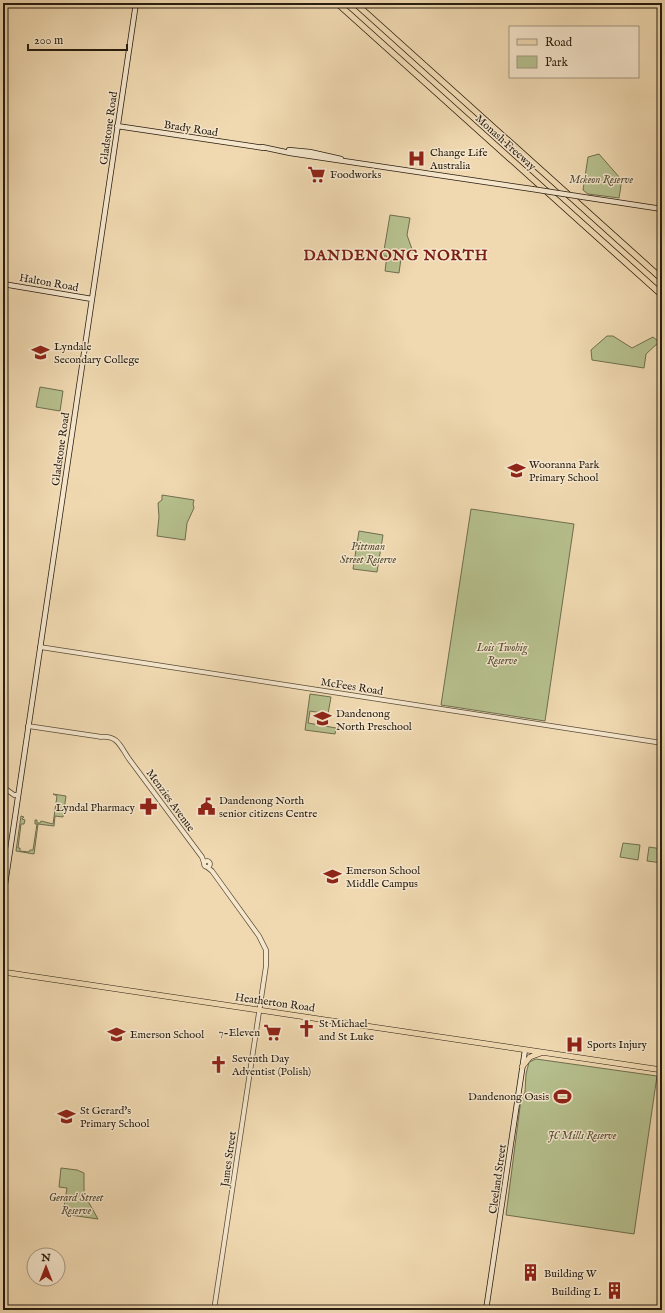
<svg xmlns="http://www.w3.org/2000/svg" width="665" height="1313" viewBox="0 0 665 1313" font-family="'IM FELL English',serif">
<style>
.green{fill:#b6c08e;stroke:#6f6e4f}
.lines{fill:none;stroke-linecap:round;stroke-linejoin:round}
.tertiary-casing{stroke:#5a4c38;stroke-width:5.5}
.secondary-casing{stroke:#281d10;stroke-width:6}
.primary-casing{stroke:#281d10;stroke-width:6}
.motorway-casing{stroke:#281d10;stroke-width:7}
.tertiary{stroke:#f5e6cc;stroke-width:4}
.secondary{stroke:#f5e6cc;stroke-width:4.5}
.primary{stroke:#f0d9b1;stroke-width:5}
.motorway{stroke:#f0d9b1;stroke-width:5.5}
.secondary-bridge-casing{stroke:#281d10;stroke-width:6;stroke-linecap:butt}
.secondary-bridge{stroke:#f5e6cc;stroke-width:4.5}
.labels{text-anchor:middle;stroke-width:3;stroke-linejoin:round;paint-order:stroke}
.street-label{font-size:11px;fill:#281d10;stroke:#f5e6cc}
.poi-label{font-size:11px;fill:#281d10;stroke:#f5e6cc;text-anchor:start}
.park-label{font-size:11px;font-style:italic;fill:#534e36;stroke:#f5e6cc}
.district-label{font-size:15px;font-weight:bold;letter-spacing:1px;fill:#7a1f14;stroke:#f5e6cc}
</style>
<rect width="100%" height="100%" fill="#f0d9b1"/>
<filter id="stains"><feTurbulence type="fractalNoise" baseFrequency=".005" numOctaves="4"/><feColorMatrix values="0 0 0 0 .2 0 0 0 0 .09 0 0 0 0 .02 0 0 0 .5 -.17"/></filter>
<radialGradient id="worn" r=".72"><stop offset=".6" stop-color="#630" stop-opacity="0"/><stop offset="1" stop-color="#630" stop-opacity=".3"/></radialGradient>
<path class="green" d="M 599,154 L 620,178 L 622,179 L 619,198 L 588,194 L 583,190 L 588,157 Z
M 390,215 L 410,218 L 407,235 L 413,252 L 402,251 L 399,273 L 385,271 L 387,256 L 383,256 Z
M 607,336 L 613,336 L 632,348 L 653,337 L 659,342 L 646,354 L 644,368 L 592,360 L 591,350 Z
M 40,387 L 63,391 L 60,411 L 36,407 Z
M 162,495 L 194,500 L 193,504 L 194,508 L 187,523 L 185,540 L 157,536 L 159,517 L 158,503 L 162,500 Z
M 471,509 L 574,524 L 545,721 L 441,705 Z
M 359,531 L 383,535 L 377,572 L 353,569 Z
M 310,694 L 331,697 L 328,714 L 310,711 L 308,723 L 336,728 L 335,734 L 305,730 Z
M 53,794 L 66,796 L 63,817 L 55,816 L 54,826 L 38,824 L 34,854 L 16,851 L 21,816 L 24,817 L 22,819 L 25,820 L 24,824 L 21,824 L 18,848 L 20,848 L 20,851 L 29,852 L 30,850 L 33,850 L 37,824 L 35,824 L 35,820 L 37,820 L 37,823 L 40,823 L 41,821 L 53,824 L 57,796 Z
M 623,843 L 640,845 L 638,860 L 620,857 Z
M 649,847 L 662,849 L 662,863 L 647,861 Z
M 536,1059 L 657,1076 L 634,1234 L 506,1215 L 521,1099 L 525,1092 L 526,1074 L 529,1062 Z
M 61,1168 L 77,1170 L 84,1173 L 84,1194 L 98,1219 L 63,1214 L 67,1188 L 59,1187 Z"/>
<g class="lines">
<defs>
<path id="tertiary" d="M 40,647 L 662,743
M 28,726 L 102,737
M 100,737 C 118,735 120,746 129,759 L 202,857 L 204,863
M 3,787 L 14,795 L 18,795
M204 864a3 3 0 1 1 6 0a3 3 0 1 1-6 0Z
M 207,867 L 212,871 L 259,936 L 266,950 L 266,966 L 214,1310"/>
<path id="secondary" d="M 117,126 L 264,148
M 262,147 L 290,153 L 532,189
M 289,150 L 310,152 L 341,159
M 583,197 L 662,209
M 3,284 L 92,299
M 3,898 L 136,3
M 486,1310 L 525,1050"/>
<path id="primary" d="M 3,972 L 662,1070
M 522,1067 L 530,1057 L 541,1053"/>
<path id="motorway" d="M 337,3 L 662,295
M 355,3 L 662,279"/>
</defs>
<use href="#tertiary" class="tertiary-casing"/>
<use href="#secondary" class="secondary-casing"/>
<use href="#primary" class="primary-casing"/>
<use href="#motorway" class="motorway-casing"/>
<use href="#tertiary" class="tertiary"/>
<use href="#secondary" class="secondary"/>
<use href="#primary" class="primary"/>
<use href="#motorway" class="motorway"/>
<defs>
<path id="secondary-bridge" d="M 532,189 L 583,197"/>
</defs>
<use href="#secondary-bridge" class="secondary-bridge-casing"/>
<use href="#secondary-bridge" class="secondary-bridge"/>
</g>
<defs>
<symbol id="hospital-bare" viewBox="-9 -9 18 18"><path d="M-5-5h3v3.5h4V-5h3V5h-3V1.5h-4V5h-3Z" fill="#8f2418" stroke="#f5e6cc" stroke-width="2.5" paint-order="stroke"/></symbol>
<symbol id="supermarket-bare" viewBox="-9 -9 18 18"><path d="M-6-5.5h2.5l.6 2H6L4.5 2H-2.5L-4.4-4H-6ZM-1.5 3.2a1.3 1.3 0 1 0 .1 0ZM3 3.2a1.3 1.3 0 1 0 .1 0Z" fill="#8f2418" stroke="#f5e6cc" stroke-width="2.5" paint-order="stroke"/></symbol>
<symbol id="school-bare" viewBox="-9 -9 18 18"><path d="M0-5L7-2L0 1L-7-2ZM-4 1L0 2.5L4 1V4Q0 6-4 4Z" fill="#8f2418" stroke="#f5e6cc" stroke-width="2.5" paint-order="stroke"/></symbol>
<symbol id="civic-bare" viewBox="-9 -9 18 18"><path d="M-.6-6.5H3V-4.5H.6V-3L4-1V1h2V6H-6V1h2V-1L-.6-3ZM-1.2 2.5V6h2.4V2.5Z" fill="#8f2418" stroke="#f5e6cc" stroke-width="2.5" paint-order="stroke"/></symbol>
<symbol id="pharmacy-bare" viewBox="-9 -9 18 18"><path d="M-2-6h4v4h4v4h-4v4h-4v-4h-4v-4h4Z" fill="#8f2418" stroke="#f5e6cc" stroke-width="2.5" paint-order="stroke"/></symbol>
<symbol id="church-bare" viewBox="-9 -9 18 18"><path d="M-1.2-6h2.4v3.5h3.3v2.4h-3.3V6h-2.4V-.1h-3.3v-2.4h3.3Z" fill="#8f2418" stroke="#f5e6cc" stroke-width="2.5" paint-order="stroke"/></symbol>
<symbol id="stadium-bare" viewBox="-9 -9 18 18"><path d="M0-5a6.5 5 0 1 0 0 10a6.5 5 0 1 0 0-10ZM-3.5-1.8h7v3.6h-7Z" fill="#8f2418" stroke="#f5e6cc" stroke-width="2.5" paint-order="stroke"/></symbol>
<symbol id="building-bare" viewBox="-9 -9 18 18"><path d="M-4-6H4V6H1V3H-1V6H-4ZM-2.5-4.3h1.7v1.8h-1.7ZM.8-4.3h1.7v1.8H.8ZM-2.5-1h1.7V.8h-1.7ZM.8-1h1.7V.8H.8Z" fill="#8f2418" stroke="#f5e6cc" stroke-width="2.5" paint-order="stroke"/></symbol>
</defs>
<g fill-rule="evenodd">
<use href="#hospital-bare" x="404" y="146" width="25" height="25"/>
<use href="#supermarket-bare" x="304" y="162" width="25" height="25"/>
<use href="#school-bare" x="28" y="340" width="25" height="25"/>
<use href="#school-bare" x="504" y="458" width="25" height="25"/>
<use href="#school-bare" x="310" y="706" width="25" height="25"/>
<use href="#civic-bare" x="194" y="794" width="25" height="25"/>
<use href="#pharmacy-bare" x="136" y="794" width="25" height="25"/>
<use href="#school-bare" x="320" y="864" width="25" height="25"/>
<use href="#church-bare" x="294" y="1016" width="25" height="25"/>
<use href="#supermarket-bare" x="260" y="1020" width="25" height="25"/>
<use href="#school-bare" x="104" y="1022" width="25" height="25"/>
<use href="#hospital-bare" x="562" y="1032" width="25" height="25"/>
<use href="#church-bare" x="206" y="1052" width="25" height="25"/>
<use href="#stadium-bare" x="550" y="1084" width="25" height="25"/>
<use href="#school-bare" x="54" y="1104" width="25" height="25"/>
<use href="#building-bare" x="518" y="1260" width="25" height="25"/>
<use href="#building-bare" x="602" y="1278" width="25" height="25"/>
</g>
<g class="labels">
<g class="street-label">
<text transform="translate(108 128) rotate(-82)" y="4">Gladstone Road</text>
<text transform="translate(191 128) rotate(9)" y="4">Brady Road</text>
<text transform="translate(506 142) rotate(42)" y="4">Monash Freeway</text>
<text transform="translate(49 282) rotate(10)" y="4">Halton Road</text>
<text transform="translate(60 449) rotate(-82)" y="4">Gladstone Road</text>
<text transform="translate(352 686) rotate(9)" y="4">McFees Road</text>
<text transform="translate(171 800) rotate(54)" y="4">Menzies Avenue</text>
<text transform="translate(275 1002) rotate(8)" y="4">Heatherton Road</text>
<text transform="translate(228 1159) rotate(-82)" y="4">James Street</text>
<text transform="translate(497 1179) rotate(-82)" y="4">Cleeland Street</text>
</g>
<g class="poi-label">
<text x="430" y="156">Change Life<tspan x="430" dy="13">Australia</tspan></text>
<text x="330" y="178">Foodworks</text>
<text x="54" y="350">Lyndale<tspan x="54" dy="13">Secondary College</tspan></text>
<text x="529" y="468">Wooranna Park<tspan x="529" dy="13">Primary School</tspan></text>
<text x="336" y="717">Dandenong<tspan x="336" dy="13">North Preschool</tspan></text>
<text x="219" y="804">Dandenong North<tspan x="219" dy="13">senior citizens Centre</tspan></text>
<text x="135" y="811" text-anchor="end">Lyndal Pharmacy</text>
<text x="346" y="874">Emerson School<tspan x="346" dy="13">Middle Campus</tspan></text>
<text x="319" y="1027">St Michael<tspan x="319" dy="13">and St Luke</tspan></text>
<text x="260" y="1036" text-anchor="end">7-Eleven</text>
<text x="130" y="1038">Emerson School</text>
<text x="587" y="1048">Sports Injury</text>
<text x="232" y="1062">Seventh Day<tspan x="232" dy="13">Adventist (Polish)</tspan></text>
<text x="549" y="1100" text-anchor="end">Dandenong Oasis</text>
<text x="80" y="1114">St Gerard's<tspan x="80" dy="13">Primary School</tspan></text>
<text x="544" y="1277">Building W</text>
<text x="601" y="1295" text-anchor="end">Building L</text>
</g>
<g class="park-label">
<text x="601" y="183">Mckeon Reserve</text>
<text x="368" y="550">Pittman<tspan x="368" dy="13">Street Reserve</tspan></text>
<text x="502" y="651">Lois Twohig<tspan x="502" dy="13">Reserve</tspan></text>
<text x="582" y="1139">JC Mills Reserve</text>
<text x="76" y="1201">Gerard Street<tspan x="76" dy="13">Reserve</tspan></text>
</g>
<g class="district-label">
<text x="396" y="260">DANDENONG NORTH</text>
</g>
</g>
<rect width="665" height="1313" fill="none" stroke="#f0d9b1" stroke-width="16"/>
<rect x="4" y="4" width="657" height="1305" fill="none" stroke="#281d10" stroke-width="2"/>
<rect x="8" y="8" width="649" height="1297" fill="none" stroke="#281d10"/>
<rect x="509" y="26" width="130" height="52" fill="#f5e6cc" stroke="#a39681"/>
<rect x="517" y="39" width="20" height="6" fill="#f0d9b1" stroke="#a39681"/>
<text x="545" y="46" font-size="12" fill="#281d10">Road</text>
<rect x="517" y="56" width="20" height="12" fill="#b6c08e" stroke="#a39681"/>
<text x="545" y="66" font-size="12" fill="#281d10">Park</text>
<g transform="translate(46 1267)"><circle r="19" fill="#f5e6cc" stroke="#a39681"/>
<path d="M0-3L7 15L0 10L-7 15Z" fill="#8f2418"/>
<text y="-6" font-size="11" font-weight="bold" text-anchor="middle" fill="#281d10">N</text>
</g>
<path d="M28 44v6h99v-6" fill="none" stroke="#281d10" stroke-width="2"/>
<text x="34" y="44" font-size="12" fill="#281d10" stroke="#f5e6cc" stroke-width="3" paint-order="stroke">200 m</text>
<rect width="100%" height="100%" filter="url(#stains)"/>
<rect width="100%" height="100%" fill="url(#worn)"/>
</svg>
